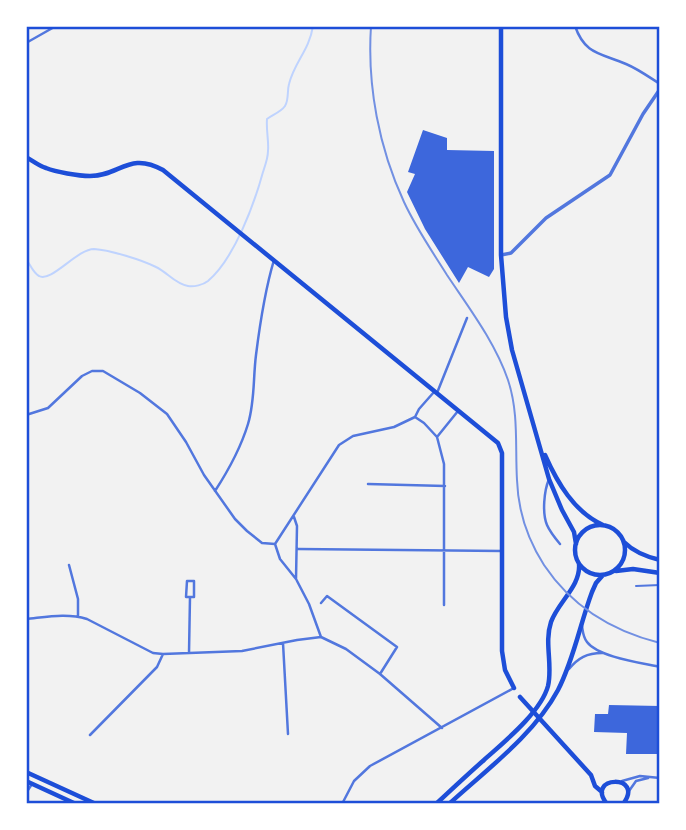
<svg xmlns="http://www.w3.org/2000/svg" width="686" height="830" viewBox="0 0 686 830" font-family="Georgia,serif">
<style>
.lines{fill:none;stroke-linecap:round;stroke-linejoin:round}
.stream{stroke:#bfd3fe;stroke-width:2}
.building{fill:#3d67dc}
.service{stroke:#5277de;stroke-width:2}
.minor{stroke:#5277de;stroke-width:2.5}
.tertiary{stroke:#5277de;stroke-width:3.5}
.secondary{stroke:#1d4ed8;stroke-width:4.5}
.primary{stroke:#1d4ed8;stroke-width:4.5}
.rail{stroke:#7290e2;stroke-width:2}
.neatline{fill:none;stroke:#1d4ed8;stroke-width:2.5}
</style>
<rect width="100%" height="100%" fill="#f2f2f2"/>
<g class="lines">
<path class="stream" d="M 26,259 C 30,264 33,273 39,276 C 51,283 77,249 94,249 C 110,250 142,260 156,267 C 167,272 175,284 188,286 C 194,287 203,285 208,281 C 234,259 254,205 263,172 C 265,166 268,158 268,151 C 269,141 266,130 267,119 C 272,115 281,112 285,106 C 289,100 287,91 289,84 C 295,61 309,51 313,26"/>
</g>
<path class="building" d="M 423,130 L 447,138 L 447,150 L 494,151 L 494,269 L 489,277 L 468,267 L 459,283 L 425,229 L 407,192 L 415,174 L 408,172 Z
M 609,705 L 660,706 L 660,754 L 626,754 L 627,733 L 594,732 L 595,714 L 608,714 Z"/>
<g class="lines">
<path class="service" d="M 636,586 L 660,585"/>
<path class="minor" d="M 575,26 C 585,55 601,53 626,64 C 638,69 649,77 660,84
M 26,43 L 56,26
M 437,393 L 467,318
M 26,415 L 48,408 L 82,376 L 92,371 L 103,371 L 140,393 L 167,414 L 186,442 L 204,475 L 235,519 L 247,531 L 262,543 L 275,544
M 415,417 L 424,423 L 437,437 L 444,464 L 444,605
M 415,417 L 419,409 L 434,392
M 437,437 L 458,411
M 549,479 C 544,491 542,513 547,525 C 550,532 555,538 560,544
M 368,484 L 445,486
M 215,491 C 228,471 241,447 248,424 C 255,401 253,378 256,355 C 260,323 265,290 274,260
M 294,517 L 297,526 L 296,579
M 275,544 L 339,445 L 353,436 L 394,427 L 415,417
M 275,544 L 280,559 L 296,579 L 309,604 L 321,637
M 298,549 L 502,551
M 69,565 L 78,599 L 78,616
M 321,603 L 327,596 L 397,647 L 380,674
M 26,619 C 47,617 67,613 87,619 L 153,653 L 163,654 L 242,651 L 297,640 L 321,637 L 346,649 L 380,674 L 442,728
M 582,626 C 583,632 583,637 587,642 C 598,657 642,663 660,667
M 283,643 L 288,734
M 189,653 L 190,597 L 194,597 L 194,581 L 187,581 L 186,597 L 190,597
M 569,669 C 578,658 587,653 602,653
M 90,735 L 157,667 L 163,654
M 622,781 L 640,776 L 660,778
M 629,791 L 636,781 L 648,778
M 26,793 L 32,784
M 342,804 L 354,781 L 370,766 L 514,688"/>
<path class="tertiary" d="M 501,255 L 511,253 L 546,218 L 610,175 L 643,114 L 660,89"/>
<path class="secondary" d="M 26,157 C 33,161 39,166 46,168 C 56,172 78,176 90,176 C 120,176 129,151 163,170 L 498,443 L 502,453 L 502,651 L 505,670 L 514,688
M 520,697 L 591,775 L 595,786 L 602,792
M 607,804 C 584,775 646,774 623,804"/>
<path class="primary" d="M 501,26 L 501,255 L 506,317 L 512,350 L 549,479 L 562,510 L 574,532 L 576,544
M 545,455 C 557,482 574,512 603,525
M575 550a25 25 0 1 1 50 0a25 25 0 1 1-50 0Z
M 624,542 C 633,551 647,557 660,560
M 616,571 L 633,569 L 660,573
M 26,772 L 96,804
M 26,781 L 76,804
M 436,804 C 452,789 468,774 484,760 C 504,742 541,712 548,686 C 553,665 544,643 551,622 C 558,602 581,586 579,564
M 449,804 C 486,770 534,735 558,690 C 574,659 580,624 592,592 L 596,583 L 603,575"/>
<path class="rail" d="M 371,26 C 367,86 379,148 404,202 C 416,228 432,251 447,275 C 469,308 495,342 508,380 C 519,413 515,447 517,480 C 518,510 528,540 544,565 C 572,607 612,631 660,643"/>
</g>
<rect width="686" height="830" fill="none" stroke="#ffffff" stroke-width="56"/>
<rect x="28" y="28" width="630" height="774" class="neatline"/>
</svg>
